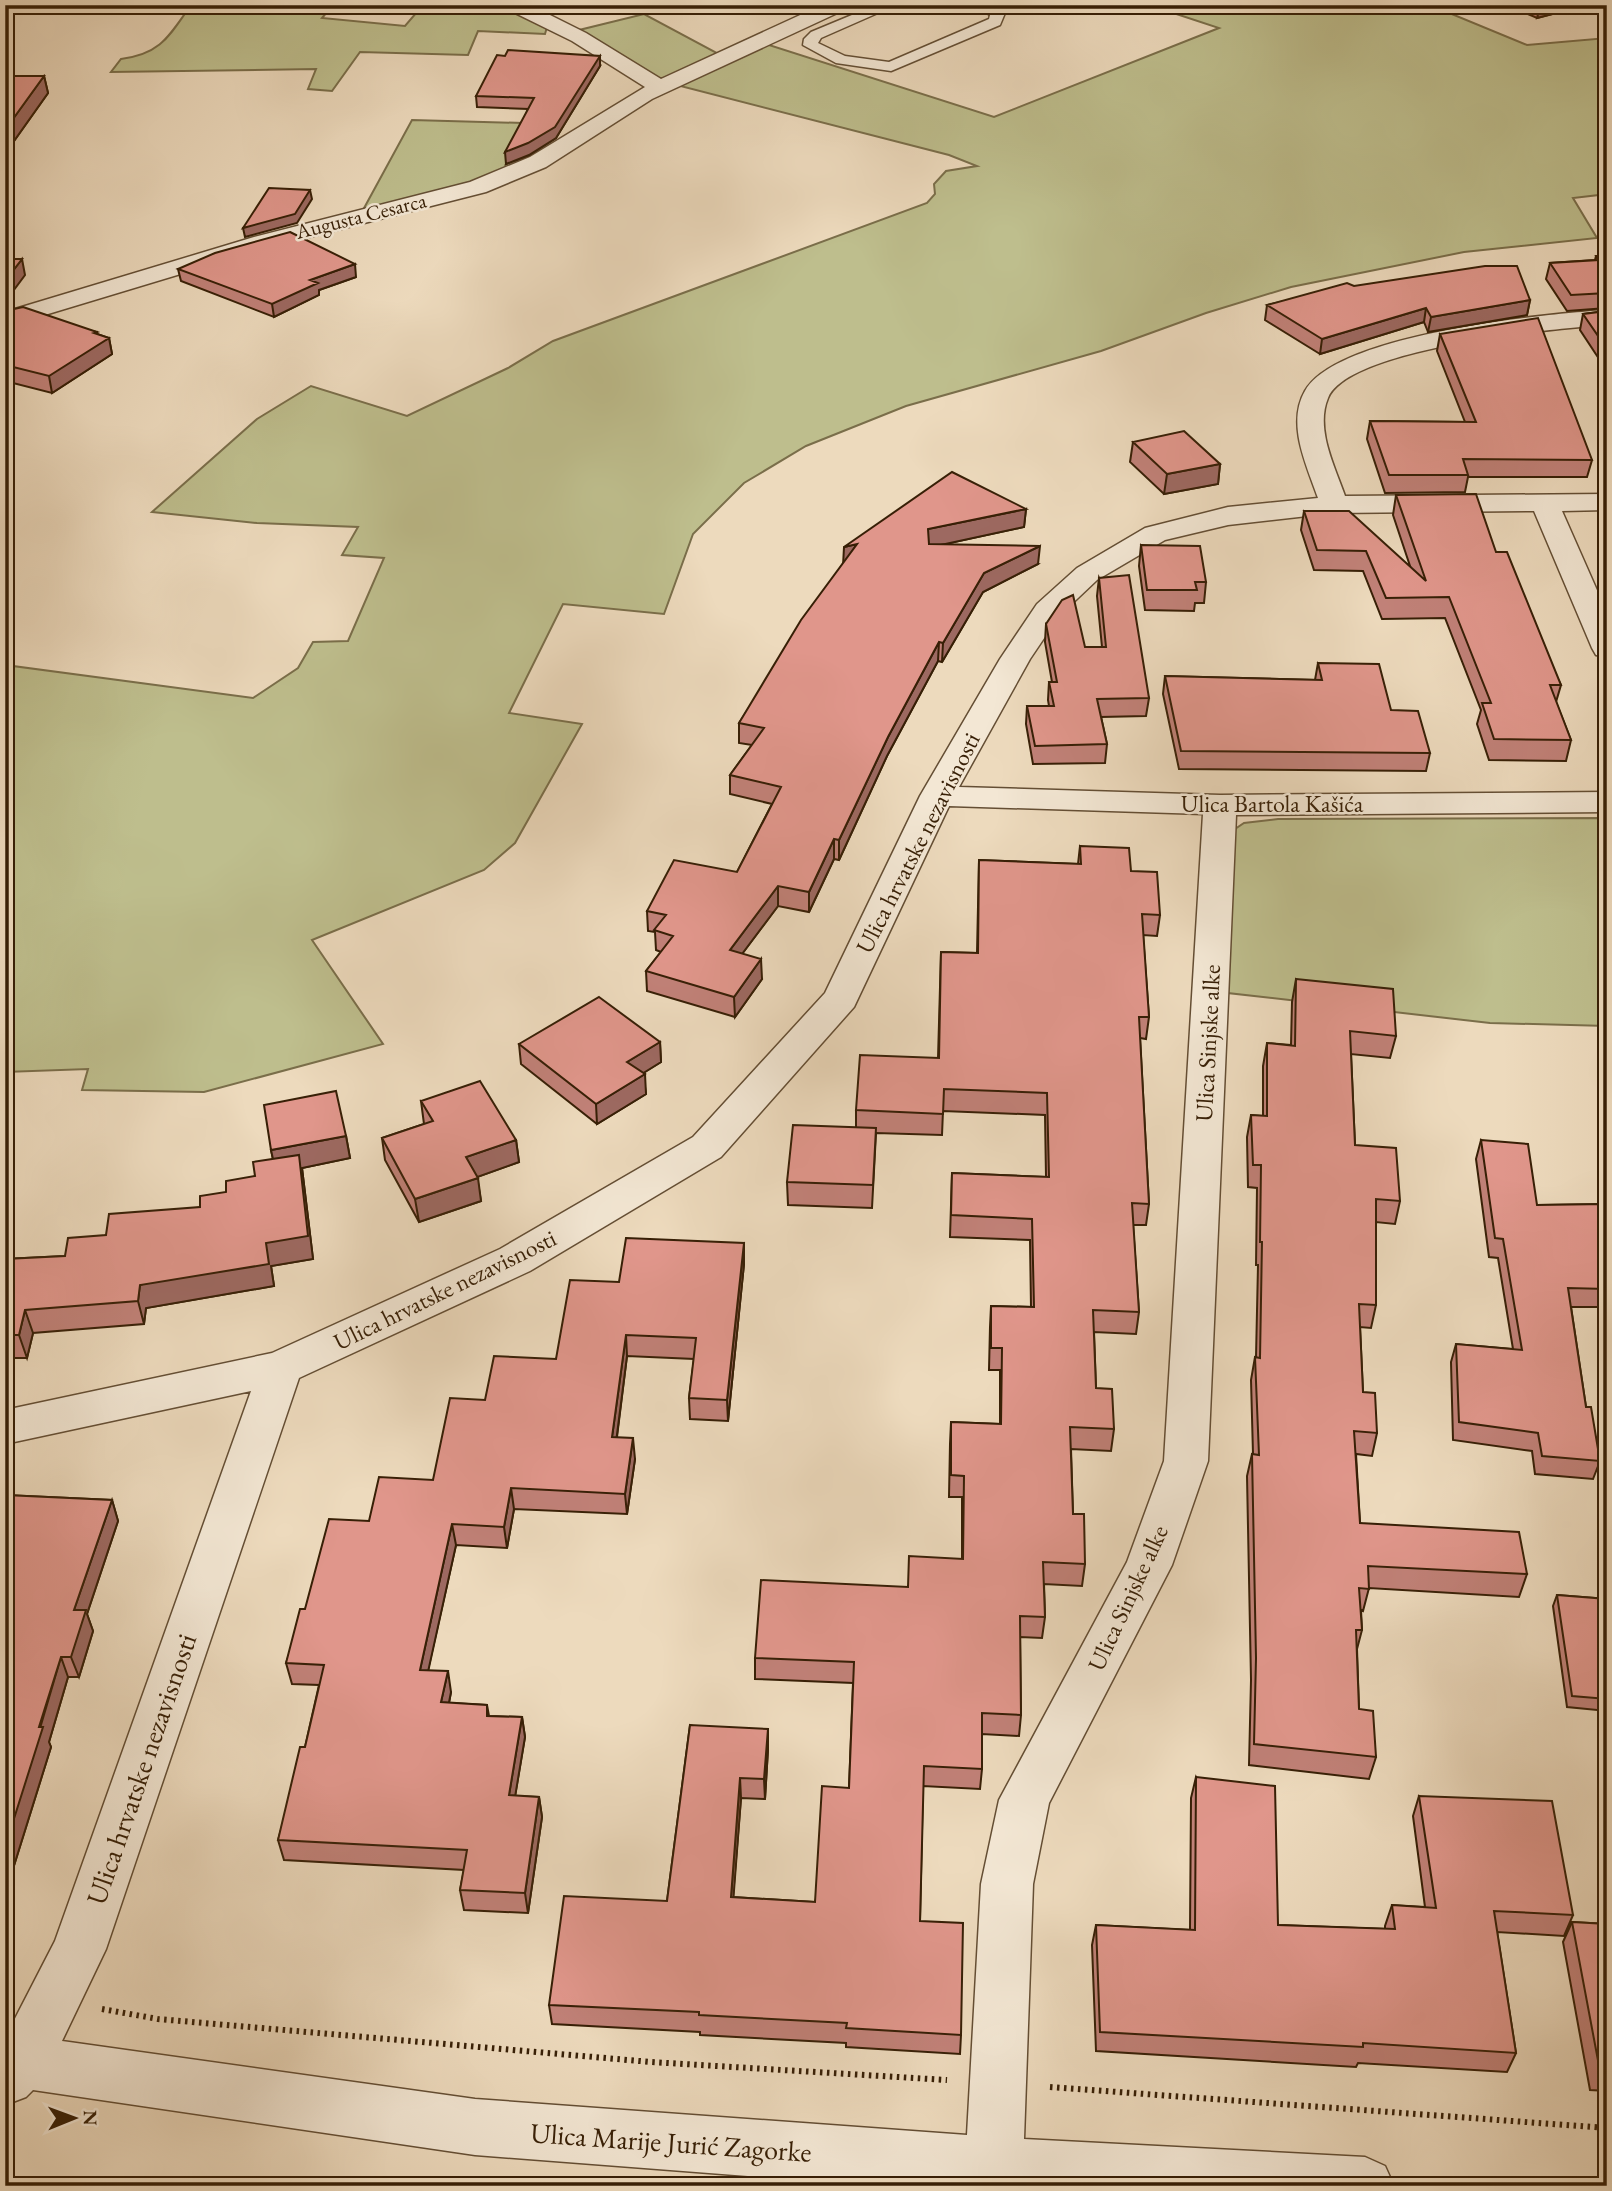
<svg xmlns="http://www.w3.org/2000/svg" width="1612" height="2191" viewBox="0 0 1612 2191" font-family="'EB Garamond',serif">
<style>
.green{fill:#bebe8d;stroke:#7a6e4a;stroke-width:2}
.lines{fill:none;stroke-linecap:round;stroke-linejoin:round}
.service-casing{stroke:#644e34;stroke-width:3}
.minor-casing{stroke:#644e34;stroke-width:3}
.path{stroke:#371f06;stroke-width:6;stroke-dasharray:2.5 4.5;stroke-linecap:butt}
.service{fill:#f3e7d4;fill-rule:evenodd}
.minor{fill:#f3e7d4;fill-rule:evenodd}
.wall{fill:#c18178;stroke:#371f06;stroke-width:2}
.shaded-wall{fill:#9d6961;stroke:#371f06;stroke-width:2}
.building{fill:#e0968b;stroke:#371f06;stroke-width:2}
.labels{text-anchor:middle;stroke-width:5;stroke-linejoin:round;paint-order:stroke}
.far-street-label{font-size:21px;fill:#371f06;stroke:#f3e7d4}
.street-label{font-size:24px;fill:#371f06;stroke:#f3e7d4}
.near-street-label{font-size:28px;fill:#371f06;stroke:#f3e7d4}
</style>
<rect width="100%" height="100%" fill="#eddabd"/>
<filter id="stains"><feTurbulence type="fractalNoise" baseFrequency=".00286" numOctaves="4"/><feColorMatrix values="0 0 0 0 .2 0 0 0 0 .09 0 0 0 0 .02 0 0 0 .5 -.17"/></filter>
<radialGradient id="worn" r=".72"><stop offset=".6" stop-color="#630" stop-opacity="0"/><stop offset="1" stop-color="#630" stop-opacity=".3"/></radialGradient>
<path class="green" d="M 191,5 L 333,5 L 322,18 L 405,26 L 423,5 L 513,5 L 549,20 L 545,34 L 478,31 L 468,55 L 360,52 L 332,91 L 308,89 L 316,69 L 111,72 L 121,59 C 161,54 169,36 191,5 Z
M 1149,5 L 1430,5 L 1527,45 L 1607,38 L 1607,194 L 1573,198 L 1597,238 L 1464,252 L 1291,287 L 1206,313 L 1101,351 L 906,406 L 806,446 L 744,483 L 693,534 L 664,614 L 563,604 L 509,713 L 582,724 L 515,843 L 484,870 L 312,940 L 383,1044 L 204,1092 L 82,1090 L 88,1069 L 5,1072 L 5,665 L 253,698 L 298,668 L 313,642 L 348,641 L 384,558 L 342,555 L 358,527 L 257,523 L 152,512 L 257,419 L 311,386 L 407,416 L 508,368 L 553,341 L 927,203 L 935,194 L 934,184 L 946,171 L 977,166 L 949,155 L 669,83 L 660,87 L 571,32 L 644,14 L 724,57 L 766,44 L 994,117 L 1219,28 Z
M 412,120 L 523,123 L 524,152 L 512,167 L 472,182 L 363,210 Z
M 1607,818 L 1607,1026 L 1490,1023 L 1219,992 L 1232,831 L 1244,823 L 1278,819 Z"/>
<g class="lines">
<defs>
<path id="service" d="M 876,5 L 896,5 L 821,38 L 818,43 L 845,56 L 889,62 L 989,19 L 990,15 L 973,5 L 992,5 L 1005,13 L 1000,25 L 891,71 L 836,63 L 803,45 L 804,39 L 811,32 Z"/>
<path id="minor" d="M 504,5 L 530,5 L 586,33 L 661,79 L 822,5 L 849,5 L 846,9 L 652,99 L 546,167 L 486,192 L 270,247 L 5,327 L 5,312 L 254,237 L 470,182 L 530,157 L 645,87 L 572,41 L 507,9 Z
M 1589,5 L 1607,5 L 1607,14 L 1592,9 Z
M 1607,310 L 1607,325 C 1555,328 1349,348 1328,398 C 1315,429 1335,467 1345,496 L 1607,494 L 1607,510 L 1562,511 L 1607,613 L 1607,657 L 1596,655 L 1592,648 L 1534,511 L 1334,513 L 1228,525 L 1165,540 L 1097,580 L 1059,616 L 1030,659 L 959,787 L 1220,795 L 1607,792 L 1607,812 L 1236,815 L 1208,1461 L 1172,1565 L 1049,1803 L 1033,1884 L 1024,2139 L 1365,2157 L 1385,2166 L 1394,2186 L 878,2186 L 475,2155 L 33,2090 L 26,2097 L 5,2105 L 5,2038 L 55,1941 L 251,1391 L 5,1444 L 5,1410 L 272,1353 L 500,1249 L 693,1137 L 825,993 L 920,796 L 1000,659 L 1037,604 L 1077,568 L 1145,528 L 1228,507 L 1318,498 C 1307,466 1286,424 1305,391 C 1337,334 1544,314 1607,310 ZM 949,806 L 1203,814 L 1164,1461 L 1127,1562 L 999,1800 L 981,1884 L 967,2135 L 475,2099 L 62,2041 L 106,1949 L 299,1378 L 530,1271 L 721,1157 L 854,1007 Z"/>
</defs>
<use href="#service" class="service-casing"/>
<use href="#minor" class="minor-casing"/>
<path class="path" d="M 102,2009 L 158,2019 L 651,2062 L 947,2080
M 1050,2087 L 1607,2128"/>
<use href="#service" class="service"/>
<use href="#minor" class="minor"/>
</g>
<path class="wall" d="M 1501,5 L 1587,5 L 1537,18 L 1521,11 L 1517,12 Z
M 600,66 L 556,138 L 529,155 L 506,164 L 528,109 L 477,107 L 476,96 Z
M 5,76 L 44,76 L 48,93 L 9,148 L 5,148 Z
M 1596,256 L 1607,256 L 1607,308 L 1567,311 L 1546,279 L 1550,263 L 1595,260 Z
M 178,269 L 356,277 L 319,290 L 319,295 L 274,317 L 181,281 Z
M 1354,286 L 1530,300 L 1527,315 L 1428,332 L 1424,322 L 1320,354 L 1265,320 L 1267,305 Z
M 5,311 L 97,332 L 97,334 L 109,338 L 112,354 L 52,393 L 5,381 Z
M 1607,311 L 1607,371 L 1580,330 L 1583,314 Z
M 1440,334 L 1592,460 L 1587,477 L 1468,477 L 1465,492 L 1385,493 L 1367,439 L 1370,421 L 1465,422 L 1437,351 Z
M 1133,442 L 1220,464 L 1218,484 L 1164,494 L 1130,462 Z
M 1396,495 L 1496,552 L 1561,685 L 1556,702 L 1571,740 L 1566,761 L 1489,760 L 1477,724 L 1481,710 L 1445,618 L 1382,619 L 1363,571 L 1314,570 L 1301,530 L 1304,511 L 1410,566 L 1393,515 Z
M 1026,509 L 1024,527 L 945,544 L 1038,564 L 983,592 L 942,662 L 938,661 L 887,756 L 839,860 L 834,859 L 809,912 L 778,906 L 742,954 L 762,979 L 735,1017 L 647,991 L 646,971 L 661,952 L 656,950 L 655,932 L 648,931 L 647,911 L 737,872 L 772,804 L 730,794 L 730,775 L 752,745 L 739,743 L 739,723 L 844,562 Z
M 1141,545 L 1206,582 L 1204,603 L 1195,603 L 1194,611 L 1145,610 L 1139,566 Z
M 1099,578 L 1149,698 L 1146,716 L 1101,717 L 1107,744 L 1105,763 L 1033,764 L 1026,724 L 1027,706 L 1049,706 L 1048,700 L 1049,682 L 1052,682 L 1045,642 L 1046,624 L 1085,647 L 1102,647 L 1097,596 Z
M 1318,663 L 1391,710 L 1430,753 L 1426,771 L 1179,769 L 1163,694 L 1165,676 L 1315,680 Z
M 1080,846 L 1131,871 L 1160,915 L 1157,936 L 1143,935 L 1149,1017 L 1146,1039 L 1140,1038 L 1149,1204 L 1146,1225 L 1133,1225 L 1139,1312 L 1136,1334 L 1094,1332 L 1096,1388 L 1114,1429 L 1111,1451 L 1071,1449 L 1073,1514 L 1085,1564 L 1082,1586 L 1044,1584 L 1045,1617 L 1042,1638 L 1020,1637 L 1021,1715 L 1019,1736 L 982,1734 L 982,1769 L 980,1789 L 923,1786 L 920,1921 L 961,2035 L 960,2054 L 846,2047 L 846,2043 L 700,2035 L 700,2032 L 552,2024 L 549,2005 L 667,1901 L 690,1725 L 768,1749 L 765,1799 L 741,1798 L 733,1897 L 815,1902 L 849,1788 L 853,1683 L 755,1679 L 755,1658 L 908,1587 L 962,1559 L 962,1497 L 949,1497 L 950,1444 L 951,1422 L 1000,1424 L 1000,1370 L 989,1370 L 990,1327 L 991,1306 L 1031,1307 L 1030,1240 L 950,1237 L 952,1173 L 1046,1177 L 1045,1115 L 943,1111 L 942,1135 L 876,1133 L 872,1208 L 788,1205 L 787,1182 L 856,1127 L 856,1110 L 938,1058 L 941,952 L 977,953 L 979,860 L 1078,864 Z
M 1296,979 L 1396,1036 L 1390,1058 L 1351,1054 L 1355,1145 L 1400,1201 L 1395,1224 L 1376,1222 L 1376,1305 L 1371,1328 L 1360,1327 L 1363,1392 L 1377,1433 L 1372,1456 L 1356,1454 L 1360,1523 L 1527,1574 L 1519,1597 L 1369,1588 L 1363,1611 L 1361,1610 L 1362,1630 L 1357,1649 L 1359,1709 L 1376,1757 L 1369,1779 L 1249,1765 L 1251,1680 L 1247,1476 L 1252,1454 L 1253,1454 L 1251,1380 L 1255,1357 L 1256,1357 L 1258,1265 L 1256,1265 L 1257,1188 L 1248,1187 L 1247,1137 L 1251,1115 L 1263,1116 L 1263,1066 L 1267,1043 L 1291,1045 L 1292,1002 Z
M 660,1042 L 661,1062 L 643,1073 L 646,1094 L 597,1124 L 521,1064 L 519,1044 Z
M 421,1101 L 516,1140 L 519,1162 L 477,1177 L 481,1201 L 419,1222 L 385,1160 L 382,1138 L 424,1124 Z
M 346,1136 L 350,1158 L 302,1168 L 313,1259 L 271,1266 L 274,1286 L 146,1308 L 144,1324 L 33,1333 L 27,1358 L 5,1358 L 5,1259 L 65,1256 L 106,1235 L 200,1207 L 255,1176 L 273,1159 L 271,1150 Z
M 1481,1140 L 1537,1205 L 1607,1204 L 1607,1307 L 1571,1307 L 1586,1407 L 1600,1461 L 1593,1479 L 1535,1474 L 1532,1451 L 1453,1440 L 1451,1362 L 1456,1344 L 1513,1349 L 1498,1258 L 1489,1257 L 1476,1159 Z
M 744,1243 L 744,1264 L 728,1421 L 690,1419 L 689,1398 L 694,1359 L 627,1356 L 617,1437 L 635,1459 L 627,1514 L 514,1509 L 507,1548 L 456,1545 L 428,1670 L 451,1692 L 449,1703 L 487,1705 L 489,1716 L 522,1717 L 525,1737 L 515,1796 L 539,1797 L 542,1817 L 528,1913 L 464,1910 L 460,1890 L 464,1870 L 284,1860 L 278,1840 L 305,1747 L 319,1685 L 292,1684 L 286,1663 L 305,1609 L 369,1521 L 433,1480 L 485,1400 L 556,1359 L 619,1282 Z
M 5,1495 L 112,1500 L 118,1521 L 87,1614 L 93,1631 L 79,1677 L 68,1677 L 49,1742 L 51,1747 L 12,1872 L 5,1871 Z
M 1557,1595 L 1607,1599 L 1607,1711 L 1567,1707 L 1553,1606 Z
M 1196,1777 L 1278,1925 L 1385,1929 L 1385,1926 L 1392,1905 L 1425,1907 L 1413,1816 L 1419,1796 L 1573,1915 L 1564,1936 L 1497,1932 L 1516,2053 L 1507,2072 L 1358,2063 L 1356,2067 L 1096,2051 L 1092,1945 L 1096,1925 L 1190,1930 L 1191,1798 Z
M 1572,1922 L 1607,1924 L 1607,2091 L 1590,2090 L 1563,1942 Z"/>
<path class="shaded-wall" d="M 1518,5 L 1522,5 L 1521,11 L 1517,12 Z
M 1547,5 L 1587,5 L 1537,18 L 1540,7 Z
M 600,56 L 600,66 L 556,138 L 529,155 L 506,164 L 505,152 Z
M 44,76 L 48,93 L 9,148 L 5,130 Z
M 310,190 L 312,199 L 297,223 L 245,237 L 243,228 Z
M 22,259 L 25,275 L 5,302 L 5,281 Z
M 355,264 L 356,277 L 319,290 L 319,295 L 274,317 L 272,304 L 310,280 Z
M 1530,300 L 1527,315 L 1428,332 L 1431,317 Z
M 1426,308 L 1424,322 L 1320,354 L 1322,339 Z
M 97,332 L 99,343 L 109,338 L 112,354 L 52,393 L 49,376 L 94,333 Z
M 1220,464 L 1218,484 L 1164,494 L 1167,474 Z
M 1026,509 L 1024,527 L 927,548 L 928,529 Z
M 857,544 L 843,566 L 844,547 Z
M 1040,546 L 1038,564 L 983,592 L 942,662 L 943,643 L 984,573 Z
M 939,642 L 938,661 L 887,756 L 839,860 L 839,840 L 888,737 Z
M 834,839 L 834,859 L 809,912 L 809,892 Z
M 778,886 L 778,906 L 730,970 L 730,950 Z
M 761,959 L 762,979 L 735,1017 L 734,997 Z
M 660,1042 L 661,1062 L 629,1082 L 627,1062 Z
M 645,1074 L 646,1094 L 597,1124 L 596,1104 Z
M 346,1136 L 350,1158 L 302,1168 L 313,1259 L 271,1266 L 274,1286 L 146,1308 L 144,1324 L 138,1301 L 140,1285 L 266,1243 L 276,1173 L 271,1150 Z
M 516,1140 L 519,1162 L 469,1180 L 466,1157 Z
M 478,1178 L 481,1201 L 419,1222 L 415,1199 Z
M 744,1243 L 744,1264 L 728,1421 L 727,1400 Z
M 25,1310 L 33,1333 L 27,1358 L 19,1335 Z
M 626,1335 L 627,1356 L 614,1458 L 612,1437 Z
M 633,1438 L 635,1459 L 627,1514 L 625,1494 Z
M 511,1488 L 514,1509 L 507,1548 L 504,1527 Z
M 112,1500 L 118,1521 L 87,1614 L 93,1631 L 79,1677 L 71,1657 L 74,1610 Z
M 452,1524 L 456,1545 L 424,1690 L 420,1670 Z
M 61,1657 L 68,1677 L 49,1742 L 51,1747 L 12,1872 L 5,1855 L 5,1847 Z
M 448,1671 L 451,1692 L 445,1723 L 441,1702 Z
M 522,1717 L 525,1737 L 512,1815 L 509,1795 Z
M 768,1729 L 768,1749 L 765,1799 L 764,1779 Z
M 740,1778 L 741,1798 L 732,1917 L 731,1897 Z
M 539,1797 L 542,1817 L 528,1913 L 525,1893 Z"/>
<path class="building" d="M 508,50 L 600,56 L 555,127 L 528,143 L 505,152 L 534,98 L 476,96 L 497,55 L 505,56 Z
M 5,76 L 44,76 L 5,130 Z
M 269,188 L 310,190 L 295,214 L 243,228 Z
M 290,232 L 355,264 L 310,280 L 318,283 L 272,304 L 178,269 L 215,253 Z
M 1596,256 L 1607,256 L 1607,293 L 1571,295 L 1550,263 L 1598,260 Z
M 5,259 L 22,259 L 5,281 Z
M 1485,266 L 1517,266 L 1530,300 L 1431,317 L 1426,308 L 1322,339 L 1267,305 L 1347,283 L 1354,286 Z
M 23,307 L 97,332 L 94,333 L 109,338 L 49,376 L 5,365 L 5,311 Z
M 1607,311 L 1607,349 L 1583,314 Z
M 1538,318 L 1592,460 L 1463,459 L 1468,475 L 1389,475 L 1370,421 L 1476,422 L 1440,334 Z
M 1184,431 L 1220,464 L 1167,474 L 1133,442 Z
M 952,472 L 1026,509 L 928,529 L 929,544 L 1040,546 L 984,573 L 943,643 L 939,642 L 888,737 L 839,840 L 834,839 L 809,892 L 778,886 L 730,950 L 761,959 L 734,997 L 646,971 L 673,936 L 654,930 L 666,915 L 647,911 L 674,860 L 737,872 L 781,787 L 730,775 L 764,728 L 739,723 L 801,620 L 857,544 L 844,547 Z
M 1476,494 L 1496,552 L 1507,552 L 1561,685 L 1550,685 L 1571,740 L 1494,739 L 1482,703 L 1491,703 L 1449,597 L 1386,598 L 1366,551 L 1317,550 L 1304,511 L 1349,511 L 1426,581 L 1396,495 Z
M 1141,545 L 1200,546 L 1206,582 L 1195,582 L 1197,590 L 1147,590 Z
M 1129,575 L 1149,698 L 1097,699 L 1107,744 L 1035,746 L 1027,706 L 1054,706 L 1049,682 L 1057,682 L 1046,624 L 1062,600 L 1073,595 L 1085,647 L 1106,647 L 1099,578 Z
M 1318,663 L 1379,664 L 1391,710 L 1418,711 L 1430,753 L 1181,751 L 1165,676 L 1322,680 Z
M 1080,846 L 1129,848 L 1131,871 L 1157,872 L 1160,915 L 1142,914 L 1149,1017 L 1139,1017 L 1149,1204 L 1132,1203 L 1139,1312 L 1093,1310 L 1096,1388 L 1112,1389 L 1114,1429 L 1070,1427 L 1073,1514 L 1084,1514 L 1085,1564 L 1043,1562 L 1045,1617 L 1020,1616 L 1021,1715 L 982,1713 L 982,1769 L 924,1766 L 920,1921 L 963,1923 L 961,2035 L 846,2028 L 847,2023 L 699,2015 L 699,2012 L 549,2005 L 564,1896 L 667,1901 L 690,1725 L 768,1729 L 764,1779 L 740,1778 L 731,1897 L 815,1902 L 822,1786 L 849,1788 L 854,1662 L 755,1658 L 761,1580 L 908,1587 L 909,1556 L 963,1559 L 964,1476 L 951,1475 L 951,1422 L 1001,1424 L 1002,1348 L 991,1348 L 991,1306 L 1034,1307 L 1032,1219 L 951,1215 L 952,1173 L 1049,1177 L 1047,1093 L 944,1089 L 943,1114 L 856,1110 L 860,1055 L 939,1058 L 941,952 L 978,953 L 979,860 L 1081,864 Z
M 1296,979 L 1393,989 L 1396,1036 L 1350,1031 L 1355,1145 L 1396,1148 L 1400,1201 L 1376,1199 L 1376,1305 L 1359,1304 L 1363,1392 L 1375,1393 L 1377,1433 L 1354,1431 L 1360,1523 L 1519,1532 L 1527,1574 L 1368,1566 L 1369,1589 L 1359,1588 L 1362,1630 L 1356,1630 L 1359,1709 L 1373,1711 L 1376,1757 L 1254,1744 L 1256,1658 L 1252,1454 L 1259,1455 L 1255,1357 L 1260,1358 L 1262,1242 L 1260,1242 L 1261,1165 L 1253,1165 L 1251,1115 L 1267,1116 L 1267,1043 L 1295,1046 Z
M 599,997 L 660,1042 L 627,1062 L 645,1074 L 596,1104 L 519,1044 Z
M 480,1081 L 516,1140 L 466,1157 L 478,1178 L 415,1199 L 382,1138 L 433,1121 L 421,1101 Z
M 336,1091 L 346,1136 L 271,1150 L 264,1105 Z
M 793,1125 L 876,1128 L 873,1185 L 787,1182 Z
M 1481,1140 L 1528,1144 L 1537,1205 L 1607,1204 L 1607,1289 L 1568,1288 L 1586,1407 L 1591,1407 L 1600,1461 L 1542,1456 L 1538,1433 L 1459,1422 L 1456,1344 L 1522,1350 L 1503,1239 L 1495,1238 Z
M 299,1155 L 308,1236 L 266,1243 L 269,1264 L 140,1285 L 138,1301 L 25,1310 L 19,1335 L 5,1335 L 5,1259 L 65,1256 L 68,1238 L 106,1235 L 109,1214 L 200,1207 L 200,1196 L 226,1192 L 226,1181 L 255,1176 L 253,1162 Z
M 626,1238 L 744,1243 L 727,1400 L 689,1398 L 696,1338 L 626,1335 L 612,1437 L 633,1438 L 625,1494 L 511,1488 L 504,1527 L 452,1524 L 420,1670 L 448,1671 L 441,1702 L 487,1705 L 487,1716 L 522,1717 L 509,1795 L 539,1797 L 525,1893 L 460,1890 L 467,1850 L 278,1840 L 300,1747 L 305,1747 L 324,1665 L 286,1663 L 300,1609 L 305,1609 L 329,1519 L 369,1521 L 379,1477 L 433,1480 L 450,1398 L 485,1400 L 494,1356 L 556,1359 L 570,1280 L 619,1282 Z
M 5,1495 L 112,1500 L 74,1610 L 86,1610 L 71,1657 L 61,1657 L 39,1727 L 43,1727 L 5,1847 Z
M 1557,1595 L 1607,1599 L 1607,1699 L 1572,1696 Z
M 1196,1777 L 1275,1786 L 1278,1925 L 1395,1929 L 1392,1905 L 1436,1908 L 1419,1796 L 1552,1801 L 1573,1915 L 1494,1911 L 1516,2053 L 1363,2043 L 1363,2047 L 1100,2032 L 1096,1925 L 1195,1930 Z
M 1572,1922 L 1607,1924 L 1607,2072 L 1600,2071 Z"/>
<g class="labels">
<g class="far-street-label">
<text transform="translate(361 216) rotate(-14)" y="7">Augusta Cesarca</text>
</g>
<g class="street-label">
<text x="1272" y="812">Ulica Bartola Kašića</text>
<text transform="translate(918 843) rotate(-63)" y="8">Ulica hrvatske nezavisnosti</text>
<text transform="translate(1208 1043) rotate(-87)" y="8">Ulica Sinjske alke</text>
<text transform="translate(445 1290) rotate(-26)" y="8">Ulica hrvatske nezavisnosti</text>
<text transform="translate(1128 1598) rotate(-65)" y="8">Ulica Sinjske alke</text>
</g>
<g class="near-street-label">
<text transform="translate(141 1769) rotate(-71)" y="10">Ulica hrvatske nezavisnosti</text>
<text transform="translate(671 2142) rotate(4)" y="10">Ulica Marije Jurić Zagorke</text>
</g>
</g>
<rect width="1612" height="2191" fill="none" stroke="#eddabd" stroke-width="28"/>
<rect x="7" y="7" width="1598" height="2177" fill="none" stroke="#371f06" stroke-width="3.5"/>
<rect x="14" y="14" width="1584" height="2163" fill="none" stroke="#371f06" stroke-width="2"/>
<g transform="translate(74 2118) rotate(89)" stroke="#f3e7d4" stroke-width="5" paint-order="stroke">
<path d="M0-5L12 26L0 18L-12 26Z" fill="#371f06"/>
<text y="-10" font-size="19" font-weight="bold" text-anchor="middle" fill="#371f06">N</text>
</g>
<rect width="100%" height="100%" filter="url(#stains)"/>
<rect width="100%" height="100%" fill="url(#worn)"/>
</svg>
